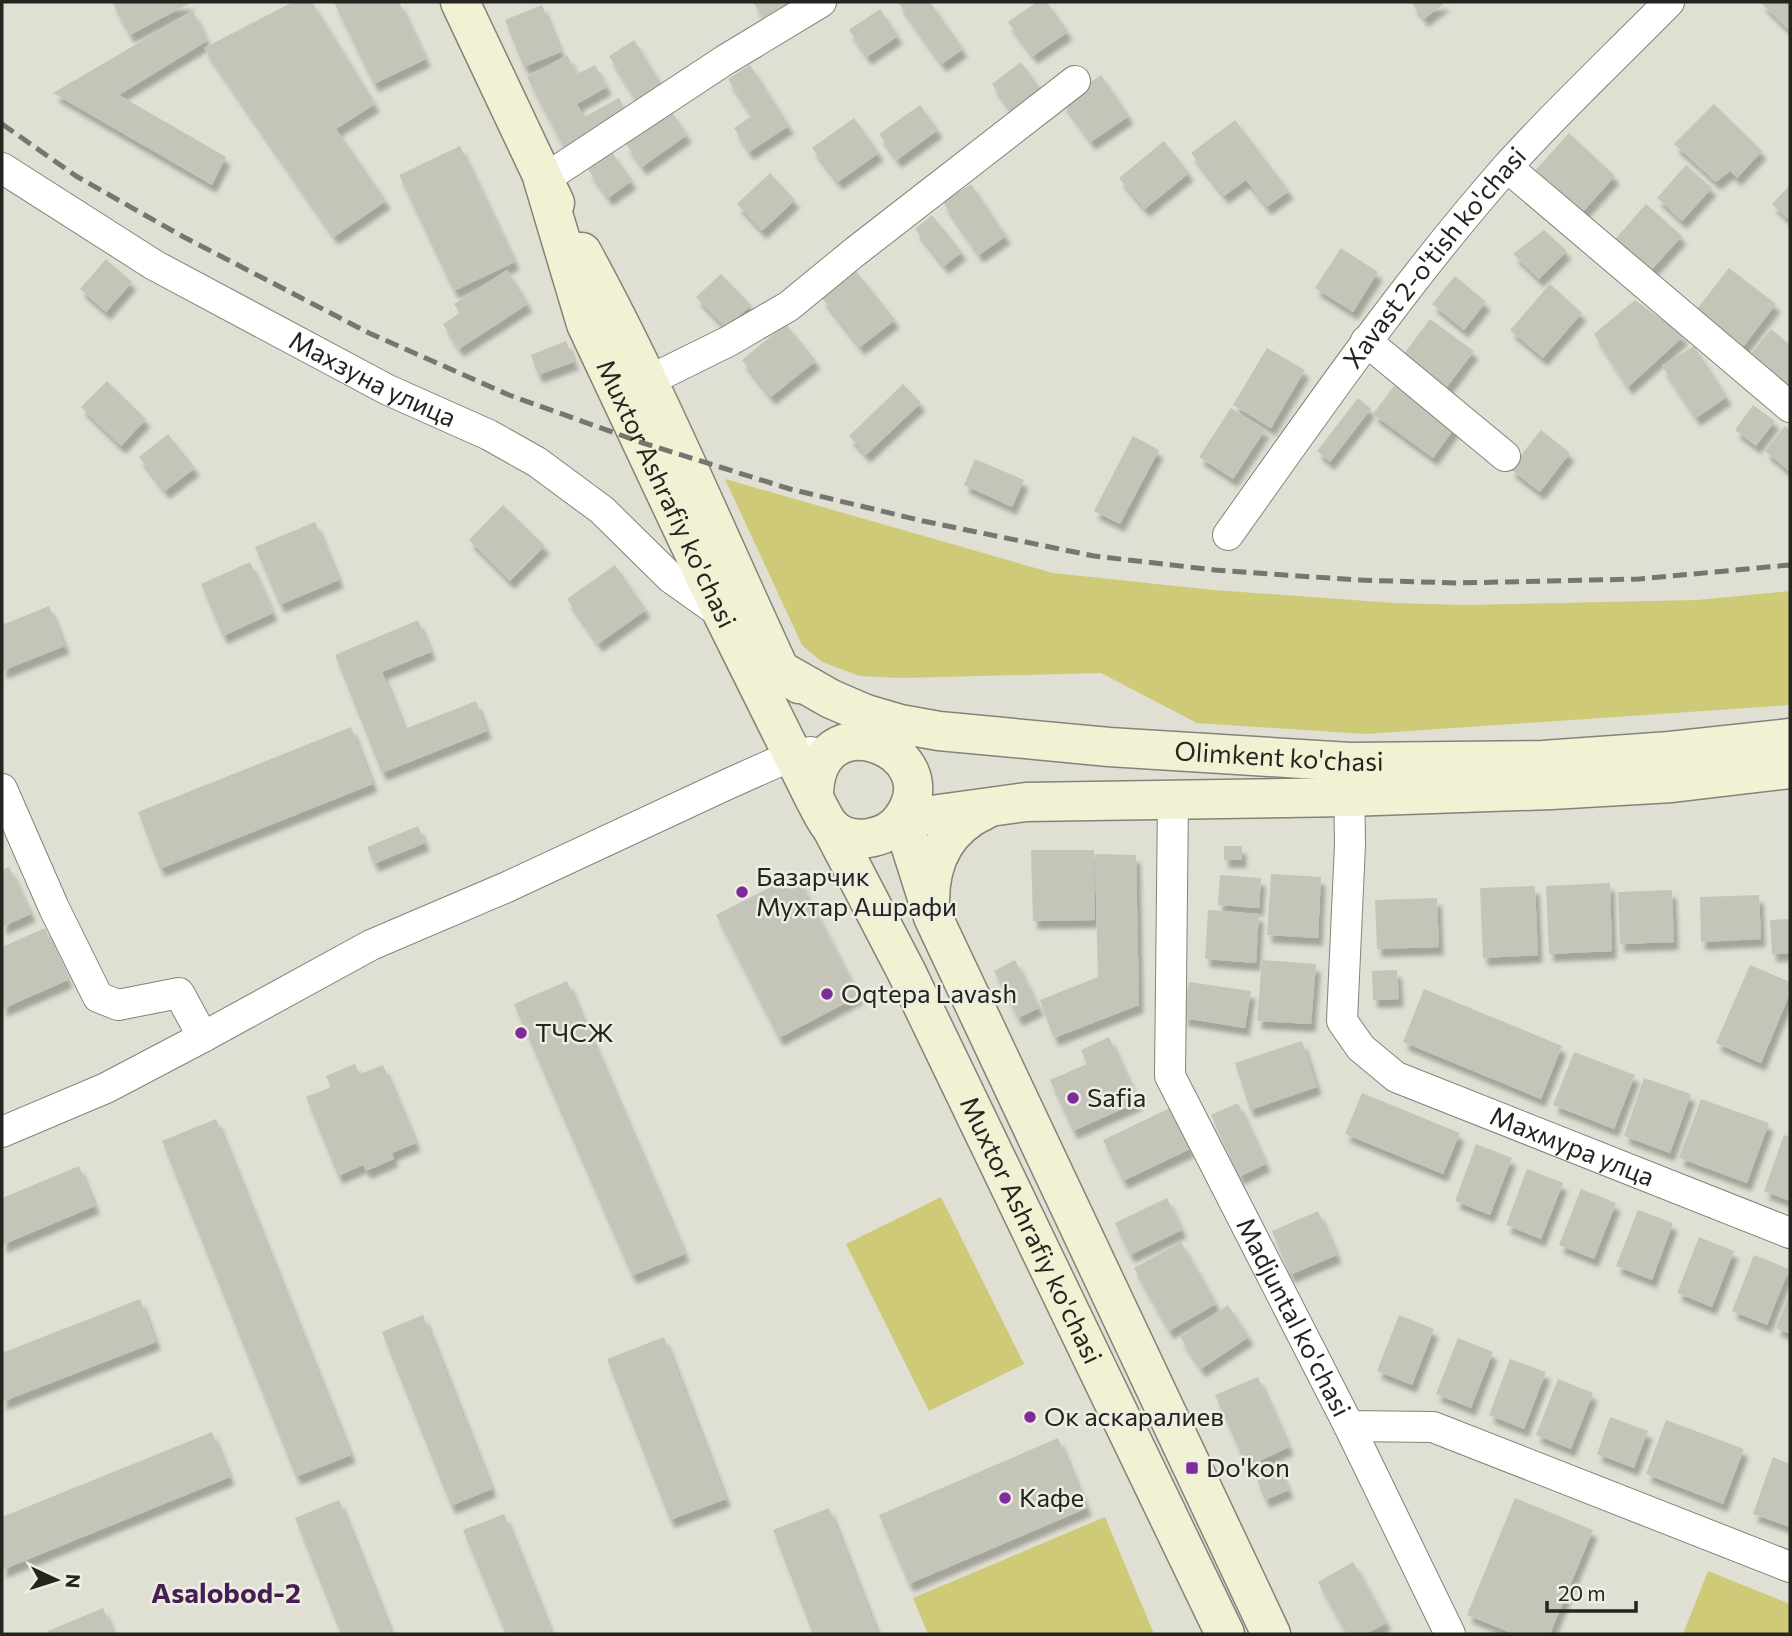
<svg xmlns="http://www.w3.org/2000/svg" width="1792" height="1636" viewBox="0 0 1792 1636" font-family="Commissioner,sans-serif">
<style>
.green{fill:#ceca77}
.building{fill:#c4c4b9;filter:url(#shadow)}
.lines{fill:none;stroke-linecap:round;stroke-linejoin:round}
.minor-casing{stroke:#838379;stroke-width:32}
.secondary-casing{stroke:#838379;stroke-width:41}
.minor{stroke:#fff;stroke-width:30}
.secondary{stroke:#f2f1d4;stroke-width:38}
.rail{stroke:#76766f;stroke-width:5;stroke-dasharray:14 7;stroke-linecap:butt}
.poi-dot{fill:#7f2c9b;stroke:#edede2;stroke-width:2.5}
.labels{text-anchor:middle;stroke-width:5;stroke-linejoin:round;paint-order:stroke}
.street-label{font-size:26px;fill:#242420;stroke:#edede2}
.poi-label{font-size:26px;fill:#242420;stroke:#edede2;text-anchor:start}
.neighbourhood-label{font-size:28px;font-weight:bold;fill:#451e53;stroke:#edede2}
</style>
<defs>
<filter id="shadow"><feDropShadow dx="4.5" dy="8" stdDeviation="2" flood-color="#0004"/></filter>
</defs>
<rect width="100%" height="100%" fill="#dfdfd4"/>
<path class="green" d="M 725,479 L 1053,573 L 1213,590 L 1394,603 L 1465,605 L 1697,600 L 1790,591 L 1790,705 L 1366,734 L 1197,723 L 1101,673 L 901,678 L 860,676 L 822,662 L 802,645 Z
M 941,1197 L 1024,1364 L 929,1411 L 846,1244 Z
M 1105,1517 L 1154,1634 L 928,1634 L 913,1598 Z
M 1708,1571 L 1790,1604 L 1790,1634 L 1683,1634 Z"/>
<path class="building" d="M 112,2 L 192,2 L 130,35 Z
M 293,2 L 312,2 L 375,104 L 336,129 L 386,201 L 334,237 L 204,48 Z
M 334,2 L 399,2 L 426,59 L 374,84 Z
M 753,2 L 799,2 L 768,25 Z
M 898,2 L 930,2 L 963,49 L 942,64 Z
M 1037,2 L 1047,2 L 1068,32 L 1033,56 L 1008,22 Z
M 1411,2 L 1446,2 L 1424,19 Z
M 1760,2 L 1790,2 L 1790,31 Z
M 542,5 L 561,52 L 524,67 L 505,20 Z
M 880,9 L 898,36 L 867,57 L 849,30 Z
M 193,11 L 207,41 L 119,95 L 226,157 L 212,185 L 53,93 Z
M 634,40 L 662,86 L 637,101 L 609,56 Z
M 567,55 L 577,74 L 595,65 L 607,87 L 577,104 L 584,117 L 619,98 L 628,115 L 565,149 L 527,77 Z
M 1021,62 L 1042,91 L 1013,113 L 992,84 Z
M 750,65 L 789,126 L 749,152 L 734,128 L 752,116 L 728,79 Z
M 1101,75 L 1129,116 L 1091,142 L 1062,101 Z
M 1714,104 L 1762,151 L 1737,178 L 1730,171 L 1716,182 L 1674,144 Z
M 920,105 L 938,130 L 897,160 L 879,134 Z
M 671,111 L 687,135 L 642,167 L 626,144 Z
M 854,118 L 879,153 L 838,182 L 812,148 Z
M 1235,120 L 1289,191 L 1267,207 L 1246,180 L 1224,196 L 1191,153 Z
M 1569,133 L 1615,176 L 1580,215 L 1533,173 Z
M 1164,141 L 1189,173 L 1145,209 L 1119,178 Z
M 460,146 L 515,262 L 454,291 L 399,175 Z
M 612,152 L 632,181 L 608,198 L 588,169 Z
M 1686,165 L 1712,188 L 1682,221 L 1657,198 Z
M 770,173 L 795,200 L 762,231 L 737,204 Z
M 971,184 L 1006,236 L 979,255 L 943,202 Z
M 1790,185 L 1790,221 L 1772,204 Z
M 1646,204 L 1682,236 L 1647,275 L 1611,244 Z
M 932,215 L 962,252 L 944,266 L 915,229 Z
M 1544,230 L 1567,251 L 1539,279 L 1513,254 Z
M 1341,248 L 1378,272 L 1353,312 L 1315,288 Z
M 106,259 L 132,282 L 106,312 L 80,289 Z
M 1729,268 L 1776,304 L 1740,351 L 1693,314 Z
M 507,270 L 528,304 L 459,349 L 443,324 L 460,313 L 454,304 Z
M 856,271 L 895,320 L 860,347 L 822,298 Z
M 721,274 L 751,305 L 726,328 L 696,297 Z
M 1455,276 L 1486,302 L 1464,330 L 1432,304 Z
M 1550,284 L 1582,313 L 1543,358 L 1510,330 Z
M 1635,300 L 1684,336 L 1628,387 L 1594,334 Z
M 1430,319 L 1474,351 L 1441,395 L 1398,362 Z
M 786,324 L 816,361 L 771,397 L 742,360 Z
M 1771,329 L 1790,345 L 1790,382 L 1788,385 L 1750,355 Z
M 566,341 L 574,362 L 538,375 L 531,355 Z
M 1694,346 L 1727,397 L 1696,418 L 1662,366 Z
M 1267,348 L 1305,370 L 1271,428 L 1233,405 Z
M 107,381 L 146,419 L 121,446 L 81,407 Z
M 1397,382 L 1456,426 L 1433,458 L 1373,414 Z
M 903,384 L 921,403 L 866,455 L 849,436 Z
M 1358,398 L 1371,409 L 1330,462 L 1317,451 Z
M 1753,405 L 1775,421 L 1756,446 L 1735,430 Z
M 1231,408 L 1265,430 L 1233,479 L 1199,457 Z
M 1785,426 L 1790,430 L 1790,472 L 1765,451 Z
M 1541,430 L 1570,453 L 1540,492 L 1510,469 Z
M 168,434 L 195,468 L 165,491 L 139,457 Z
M 1133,436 L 1159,450 L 1120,524 L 1094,511 Z
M 975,459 L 1024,480 L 1012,507 L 964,485 Z
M 503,505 L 545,546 L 510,581 L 469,540 Z
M 315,522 L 339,580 L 280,605 L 255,547 Z
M 250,562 L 273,613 L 223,636 L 201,584 Z
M 615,565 L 646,610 L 598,644 L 567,599 Z
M 49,606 L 65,646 L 2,671 L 2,625 Z
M 418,620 L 431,652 L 382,672 L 405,729 L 476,701 L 487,731 L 382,773 L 335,655 Z
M 351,727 L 373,784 L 160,869 L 138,812 Z
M 418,826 L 425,843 L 374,864 L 367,847 Z
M 1224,846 L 1242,846 L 1242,860 L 1224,860 Z
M 1031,850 L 1094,850 L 1095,920 L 1033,921 Z
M 1095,854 L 1136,855 L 1139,1005 L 1054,1038 L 1040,1000 L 1098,977 Z
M 9,867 L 31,914 L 2,927 L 2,870 Z
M 796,874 L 859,996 L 779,1038 L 716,915 Z
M 1271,874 L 1321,877 L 1318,938 L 1267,935 Z
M 1220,875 L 1261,878 L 1259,908 L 1218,905 Z
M 1610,883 L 1612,951 L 1549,954 L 1546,886 Z
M 1535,886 L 1538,955 L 1483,958 L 1480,888 Z
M 1672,890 L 1674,942 L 1620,944 L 1618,892 Z
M 1759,895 L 1761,939 L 1701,942 L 1700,897 Z
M 1437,898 L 1439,947 L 1377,949 L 1375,900 Z
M 1208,910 L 1259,914 L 1256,963 L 1205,959 Z
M 1790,919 L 1790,953 L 1772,954 L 1770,920 Z
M 45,928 L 68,980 L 2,1009 L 2,947 Z
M 1015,960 L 1039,1008 L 1018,1018 L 994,971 Z
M 1262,960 L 1316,964 L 1311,1024 L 1257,1021 Z
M 1750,965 L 1790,982 L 1790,993 L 1761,1063 L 1716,1043 Z
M 1397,970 L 1399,999 L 1373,1000 L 1372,971 Z
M 567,981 L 685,1254 L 632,1276 L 514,1004 Z
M 1189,982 L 1251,991 L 1245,1028 L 1183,1018 Z
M 1424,989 L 1562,1046 L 1541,1099 L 1403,1042 Z
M 1109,1037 L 1138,1102 L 1073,1131 L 1050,1080 L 1087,1064 L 1081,1050 Z
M 1302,1041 L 1317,1087 L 1250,1110 L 1235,1063 Z
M 1574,1052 L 1635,1075 L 1614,1129 L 1553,1105 Z
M 355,1064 L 360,1074 L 383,1065 L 416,1143 L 392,1153 L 394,1159 L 366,1171 L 363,1165 L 338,1176 L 306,1097 L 331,1087 L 326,1076 Z
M 1644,1078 L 1691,1094 L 1670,1153 L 1624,1136 Z
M 1362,1093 L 1460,1133 L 1443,1174 L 1345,1134 Z
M 1701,1099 L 1769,1123 L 1747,1183 L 1679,1158 Z
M 1238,1103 L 1266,1164 L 1239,1177 L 1211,1115 Z
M 1170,1108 L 1190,1149 L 1123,1181 L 1103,1140 Z
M 216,1119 L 351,1455 L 296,1477 L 162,1141 Z
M 1784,1135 L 1790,1137 L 1790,1201 L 1764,1191 Z
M 1476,1144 L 1512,1158 L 1490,1215 L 1455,1201 Z
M 79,1166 L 95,1206 L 2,1245 L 2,1198 Z
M 1527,1169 L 1563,1183 L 1541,1239 L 1506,1225 Z
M 1581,1189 L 1616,1203 L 1594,1259 L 1559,1245 Z
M 1167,1198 L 1182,1230 L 1130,1255 L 1115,1223 Z
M 1638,1210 L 1673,1223 L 1652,1280 L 1616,1266 Z
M 1318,1211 L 1337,1255 L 1290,1275 L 1272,1231 Z
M 1699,1237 L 1734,1251 L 1712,1307 L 1677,1293 Z
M 1181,1242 L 1216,1304 L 1169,1331 L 1134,1268 Z
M 1754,1255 L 1789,1269 L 1767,1325 L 1732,1311 Z
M 1790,1293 L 1790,1334 L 1776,1328 Z
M 140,1299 L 156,1342 L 2,1402 L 2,1353 Z
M 1228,1305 L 1249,1337 L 1201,1369 L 1180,1337 Z
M 423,1315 L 492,1489 L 451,1506 L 382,1332 Z
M 1399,1315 L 1434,1329 L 1412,1385 L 1377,1371 Z
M 664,1337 L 726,1499 L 670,1520 L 607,1359 Z
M 1458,1338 L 1493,1352 L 1471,1408 L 1436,1394 Z
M 1510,1359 L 1546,1372 L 1524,1429 L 1489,1415 Z
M 1258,1377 L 1289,1447 L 1247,1467 L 1215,1395 Z
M 1558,1379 L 1593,1393 L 1571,1449 L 1536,1435 Z
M 1610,1417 L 1648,1431 L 1634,1468 L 1597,1454 Z
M 1666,1420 L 1744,1449 L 1723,1504 L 1646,1474 Z
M 212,1432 L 230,1477 L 2,1570 L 2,1517 Z
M 1058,1438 L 1087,1508 L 909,1584 L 879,1515 Z
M 1773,1457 L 1790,1464 L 1790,1527 L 1753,1514 Z
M 1279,1468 L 1289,1490 L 1265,1500 L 1256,1477 Z
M 1515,1498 L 1593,1530 L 1550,1634 L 1514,1634 L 1467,1615 Z
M 339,1500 L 392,1634 L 341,1634 L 295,1518 Z
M 829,1508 L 878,1634 L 813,1634 L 773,1530 Z
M 504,1514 L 552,1634 L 506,1634 L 463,1530 Z
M 1353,1562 L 1387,1623 L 1366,1634 L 1347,1634 L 1318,1582 Z
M 103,1608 L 114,1634 L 49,1634 L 48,1631 Z"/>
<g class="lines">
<defs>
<g id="minor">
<path d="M 1507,167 L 1790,407"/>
<path id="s1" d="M 2,168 L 154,265 L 388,390 L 489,435 L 537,462 L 602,510 L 671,578 L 723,615"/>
<path d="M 543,180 L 725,60 L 821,2"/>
<path d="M 1366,341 L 1505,456"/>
<path d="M 648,381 L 729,341 L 789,306 L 856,251 L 1075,81"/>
<path id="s2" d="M 1228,535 C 1317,410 1404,284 1506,168 C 1557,111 1615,57 1669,2"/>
<path id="s3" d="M 1349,775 L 1350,844 L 1342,1021 L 1361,1048 L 1396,1077 L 1790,1233"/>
<path d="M 2,789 L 54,908 L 98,997 L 118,1005 L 179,993 L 203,1037"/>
<path id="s4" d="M 1173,799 L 1170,1076 L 1349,1426 L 1433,1427 L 1790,1567"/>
<path d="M 2,1132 L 106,1088 L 203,1037 L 371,945 L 507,887 L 728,784 L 793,755 L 811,752"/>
<path d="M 1349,1426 L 1450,1634"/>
</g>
<g id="secondary">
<path d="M 460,2 L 555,203"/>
<path id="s5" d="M 543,180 L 586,324 L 723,615 L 814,798 C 819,807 824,819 830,826 C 849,847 887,840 902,819 C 953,750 813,695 814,798"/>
<path d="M 582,252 C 656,387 715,530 780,670 L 799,684"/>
<path id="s6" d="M 780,670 L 831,699 L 866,714 L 900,724 L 939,731 L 1109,747 L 1350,762 L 1543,760 L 1670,751 L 1790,738"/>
<path id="s7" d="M 831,827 L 906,971 L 1225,1634"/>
<path d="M 930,901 C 930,859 947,827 985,810"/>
<path d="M 1271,1634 L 933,917 L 902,819 L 1026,802 L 1348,797 L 1551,790 L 1672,783 L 1790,769"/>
</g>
</defs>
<use href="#minor" class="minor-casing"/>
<use href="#secondary" class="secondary-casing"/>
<use href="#minor" class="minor"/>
<use href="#secondary" class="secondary"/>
<path class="rail" d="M 2,124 L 76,176 L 180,235 L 369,333 L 509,395 L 640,442 L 790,489 L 923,521 L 1094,556 L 1215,570 L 1357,580 L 1457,583 L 1639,579 L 1790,565"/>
</g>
<g class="poi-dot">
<circle cx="742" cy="892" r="7"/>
<circle cx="827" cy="994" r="7"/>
<circle cx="521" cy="1033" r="7"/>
<circle cx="1073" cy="1098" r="7"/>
<circle cx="1030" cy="1417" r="7"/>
<rect x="1185" y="1461" width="14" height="14" rx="3.5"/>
<circle cx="1005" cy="1498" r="7"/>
</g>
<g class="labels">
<g class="street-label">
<text dy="9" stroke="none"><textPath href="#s2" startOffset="346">Xavast 2-o'tish ko'chasi</textPath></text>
<text dy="9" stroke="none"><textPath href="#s1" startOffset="427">Махзуна улица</textPath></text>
<text dy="9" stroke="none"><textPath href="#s5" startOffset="338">Muxtor Ashrafiy ko'chasi</textPath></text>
<text dy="9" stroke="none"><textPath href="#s6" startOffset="513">Olimkent ko'chasi</textPath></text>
<text dy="9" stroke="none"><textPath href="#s3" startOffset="514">Махмура улца</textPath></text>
<text dy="9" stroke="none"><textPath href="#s7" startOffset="450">Muxtor Ashrafiy ko'chasi</textPath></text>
<text dy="9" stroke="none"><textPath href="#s4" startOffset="548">Madjuntal ko'chasi</textPath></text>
</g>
<g class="poi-label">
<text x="756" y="886">Базарчик<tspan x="756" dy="30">Мухтар Ашрафи</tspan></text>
<text x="841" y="1003">Oqtepa Lavash</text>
<text x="535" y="1042">ТЧСЖ</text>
<text x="1087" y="1107">Safia</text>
<text x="1044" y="1426">Ок аскаралиев</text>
<text x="1206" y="1477">Do'kon</text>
<text x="1019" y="1507">Кафе</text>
</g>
<g class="neighbourhood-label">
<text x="226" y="1603">Asalobod-2</text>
</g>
</g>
<rect width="1792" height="1636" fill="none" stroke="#242420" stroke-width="7"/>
<g transform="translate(56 1580) rotate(94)" stroke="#edede2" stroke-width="5" paint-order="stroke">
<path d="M0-5L12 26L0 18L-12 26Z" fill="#242420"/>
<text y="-10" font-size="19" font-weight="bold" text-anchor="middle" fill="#242420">N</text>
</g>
<path d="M1547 1601v10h89v-10" fill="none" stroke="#242420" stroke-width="3.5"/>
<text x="1558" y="1601" font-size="21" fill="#242420" stroke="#edede2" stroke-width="5" paint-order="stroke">20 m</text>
</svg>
